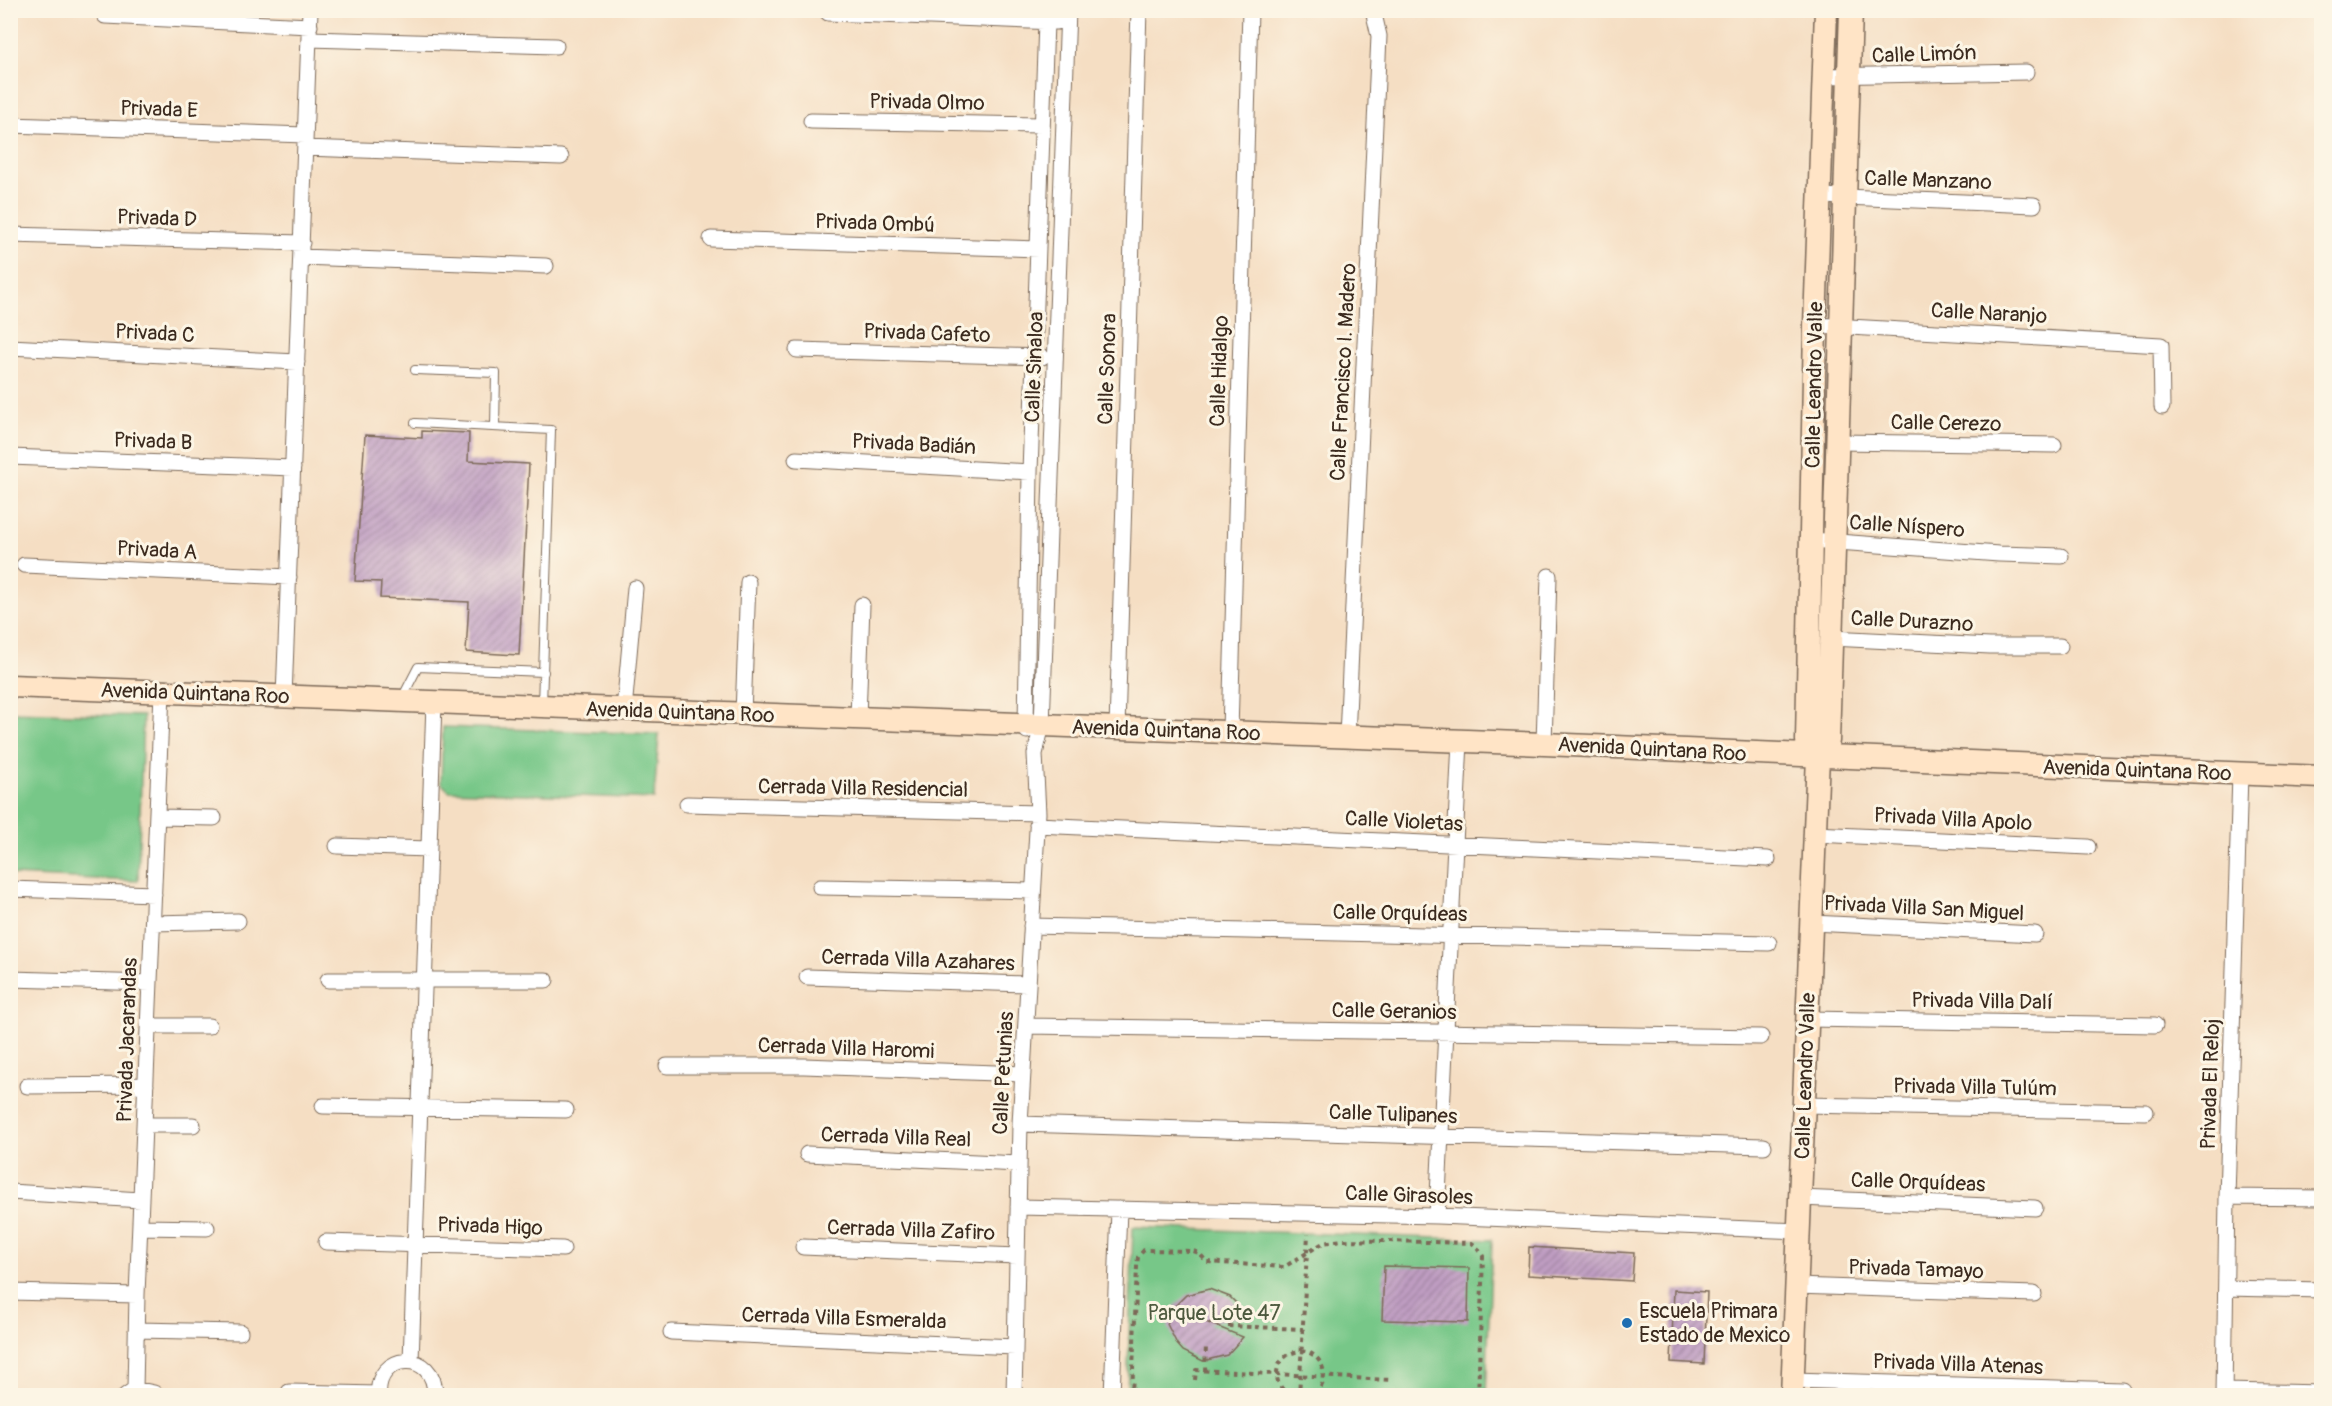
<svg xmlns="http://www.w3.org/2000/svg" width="2332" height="1406" viewBox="0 0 2332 1406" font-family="Pangolin,sans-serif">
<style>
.park{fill:#77c788;stroke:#597853;stroke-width:1.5}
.building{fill:url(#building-hatch)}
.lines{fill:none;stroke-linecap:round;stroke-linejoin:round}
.lane-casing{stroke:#7c6958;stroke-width:10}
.street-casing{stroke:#7c6958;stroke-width:17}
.secondary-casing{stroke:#7c6958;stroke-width:25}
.path{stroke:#7c6958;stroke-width:4;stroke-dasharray:4.5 4.5;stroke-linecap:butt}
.lane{stroke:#fff;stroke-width:8}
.street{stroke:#fff;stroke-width:15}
.secondary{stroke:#ffe4c6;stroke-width:22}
.poi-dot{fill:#1f6fb2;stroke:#fcf5e5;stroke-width:2}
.labels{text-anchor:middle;stroke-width:6;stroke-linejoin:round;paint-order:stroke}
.street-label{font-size:21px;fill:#3b2a1e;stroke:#fcf5e5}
.poi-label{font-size:21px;fill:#3b2a1e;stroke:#fcf5e5;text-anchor:start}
.park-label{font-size:21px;fill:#4d593e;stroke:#fcf5e5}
</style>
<defs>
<pattern id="building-hatch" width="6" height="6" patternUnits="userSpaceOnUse" patternTransform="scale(1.5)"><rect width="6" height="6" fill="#bf9dc2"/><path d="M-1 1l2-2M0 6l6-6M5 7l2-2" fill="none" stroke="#9c809d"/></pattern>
</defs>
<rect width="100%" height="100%" fill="#fcf5e5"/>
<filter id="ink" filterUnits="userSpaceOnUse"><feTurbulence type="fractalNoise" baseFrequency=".0167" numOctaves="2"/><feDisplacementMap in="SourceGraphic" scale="12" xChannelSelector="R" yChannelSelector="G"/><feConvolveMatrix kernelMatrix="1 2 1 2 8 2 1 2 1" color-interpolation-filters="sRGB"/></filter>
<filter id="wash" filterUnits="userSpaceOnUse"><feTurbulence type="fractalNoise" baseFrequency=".008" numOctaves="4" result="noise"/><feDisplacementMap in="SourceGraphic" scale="24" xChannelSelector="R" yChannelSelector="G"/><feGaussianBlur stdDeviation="1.35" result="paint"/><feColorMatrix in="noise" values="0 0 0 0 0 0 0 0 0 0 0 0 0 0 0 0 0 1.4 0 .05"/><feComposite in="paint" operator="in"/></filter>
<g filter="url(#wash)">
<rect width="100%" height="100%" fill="#f5dec3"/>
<path class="park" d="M 11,712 L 143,716 L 138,881 L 11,875 Z
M 443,727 L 659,734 L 654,799 L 449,791 L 441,783 Z
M 1133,1227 L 1492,1240 L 1486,1395 L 1127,1396 Z"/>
<g id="blocks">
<path class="building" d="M 422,431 L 469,433 L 468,461 L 529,464 L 519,655 L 466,652 L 469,602 L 380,598 L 381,582 L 355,581 L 365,435 L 422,438 Z
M 1529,1247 L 1634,1253 L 1632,1281 L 1528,1275 Z
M 1384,1266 L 1469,1268 L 1468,1322 L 1382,1320 Z
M 1209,1289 L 1230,1297 L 1237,1304 L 1243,1316 L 1208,1323 L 1243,1337 L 1227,1355 L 1203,1361 L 1183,1351 L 1177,1344 L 1167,1324 L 1174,1307 L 1186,1295 Z
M 1674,1290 L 1707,1292 L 1704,1364 L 1671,1362 Z"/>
</g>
</g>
<g filter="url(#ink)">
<use href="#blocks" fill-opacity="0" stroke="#7c6958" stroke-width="1.5"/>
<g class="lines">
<defs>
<path id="lane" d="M 415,370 L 496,373 L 495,427
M 415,423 L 551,430 L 542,705
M 402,698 L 418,667 L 544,672"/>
<path id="street" d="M 828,13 L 1056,22
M 105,16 L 310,26
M 309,39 L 556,46
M 1824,76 L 2026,72
M 811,121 L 1042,125
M 10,125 L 305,135
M 305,148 L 561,157
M 1821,196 L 2034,205
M 10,235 L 302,243
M 711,239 L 1038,249
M 301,257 L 546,266
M 1815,325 L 2161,345 L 2162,407
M 10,347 L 297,362
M 797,350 L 1042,357
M 1837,442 L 2054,445
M 10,457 L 293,468
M 796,459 L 1030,472
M 1811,540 L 1999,554 L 2061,556
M 24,565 L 289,577
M 1831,638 L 1990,646 L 2060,646
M 284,697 L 310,10
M 624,710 L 635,588
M 743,714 L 748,582
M 858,718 L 862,605
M 1117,728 L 1139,10
M 1027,731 L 1026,726 L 1030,472 L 1046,22
M 1230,732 L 1250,10
M 1347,737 L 1379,36 L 1373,10
M 1544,744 L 1549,576
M 687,804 L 1038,813
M 157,817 L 214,818
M 1037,825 L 1768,859
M 1815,834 L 2088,847
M 337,846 L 429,849
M 820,887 L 1033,891
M 10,889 L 154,894
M 153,923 L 238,921
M 1812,923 L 2035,934
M 1031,926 L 1769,943
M 807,977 L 1028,984
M 10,979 L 150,983
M 328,980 L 546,980
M 1808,1019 L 2155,1025
M 148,1026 L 209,1026
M 1026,1026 L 1761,1037
M 667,1066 L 804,1066 L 1023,1074
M 27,1086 L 146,1085
M 1804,1105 L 2146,1112
M 323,1106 L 566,1110
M 1020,1124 L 1764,1146
M 144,1125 L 193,1125
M 807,1154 L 1019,1164
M 10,1192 L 141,1200
M 2227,1197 L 2322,1198
M 1800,1198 L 2035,1208
M 1018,1207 L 1437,1216 L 1799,1231
M 1437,1216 L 1460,741
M 140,1227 L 207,1228
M 326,1242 L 563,1249
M 803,1247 L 1017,1256
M 1796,1286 L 2034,1294
M 2226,1288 L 2322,1290
M 10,1292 L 137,1295
M 136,1330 L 240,1332
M 671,1332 L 1015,1347
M 411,1361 L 434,703
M 1793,1380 L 2122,1390
M 135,1389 L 137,1295 L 162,692
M 2224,1391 L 2322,1393
M 289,1392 L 378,1394
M 12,1395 L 21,1396
M 125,1396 L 135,1389 L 154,1393 L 156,1396
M 379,1396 C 374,1353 436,1347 435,1396
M 1014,1396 L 1020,1124 L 1038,813 L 1035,754 L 1042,725 L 1068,10
M 1112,1396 L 1119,1209
M 2224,1396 L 2227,1197 L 2240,774"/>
<path id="secondary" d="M 10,686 L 1544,744 L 2322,777
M 1818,756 L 1807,741 L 1815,325 L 1826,10
M 1792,1396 L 1818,756 L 1828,741 L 1851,10"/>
</defs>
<use href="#lane" class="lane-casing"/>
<use href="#street" class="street-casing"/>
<use href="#secondary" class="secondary-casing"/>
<path class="path" d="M 1228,1326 L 1303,1329
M 1205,1371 L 1206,1346
M 1195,1380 L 1196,1370 L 1391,1380
M 1132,1396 L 1137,1266 L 1138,1257 L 1144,1250 L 1193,1251 L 1199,1253 L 1207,1262 L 1284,1267 L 1323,1243 L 1342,1240 L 1472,1243 L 1477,1247 L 1483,1256 L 1478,1396
M 1290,1396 C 1282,1390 1276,1383 1277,1372 C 1278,1364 1283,1357 1290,1354 C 1320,1340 1338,1384 1310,1396
M 1299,1396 L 1308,1234"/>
<use href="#lane" class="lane"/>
<use href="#street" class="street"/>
<use href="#secondary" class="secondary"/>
</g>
</g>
<circle class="poi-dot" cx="1627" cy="1323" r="6"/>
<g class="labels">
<g class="street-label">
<text transform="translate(1924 54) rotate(-2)" y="7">Calle Limón</text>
<text transform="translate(927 102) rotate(1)" y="7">Privada Olmo</text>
<text transform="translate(159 109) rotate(2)" y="7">Privada E</text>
<text transform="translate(1928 180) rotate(2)" y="7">Calle Manzano</text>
<text transform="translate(157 218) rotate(2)" y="7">Privada D</text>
<text transform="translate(875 223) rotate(2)" y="7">Privada Ombú</text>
<text transform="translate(1989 313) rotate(3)" y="7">Calle Naranjo</text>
<text transform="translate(155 333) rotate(3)" y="7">Privada C</text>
<text transform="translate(927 333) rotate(2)" y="7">Privada Cafeto</text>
<text transform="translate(1034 367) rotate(-88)" y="7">Calle Sinaloa</text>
<text transform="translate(1107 369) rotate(-88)" y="7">Calle Sonora</text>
<text transform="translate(1219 371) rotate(-88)" y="7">Calle Hidalgo</text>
<text transform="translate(1343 372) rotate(-87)" y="7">Calle Francisco I. Madero</text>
<text transform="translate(1814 385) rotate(-89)" y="7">Calle Leandro Valle</text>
<text transform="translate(1946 423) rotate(1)" y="7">Calle Cerezo</text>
<text transform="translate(153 441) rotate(2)" y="7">Privada B</text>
<text transform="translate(914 444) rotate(3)" y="7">Privada Badián</text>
<text transform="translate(1907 526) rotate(4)" y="7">Calle Níspero</text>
<text transform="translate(157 550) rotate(3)" y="7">Privada A</text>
<text transform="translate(1912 621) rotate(3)" y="7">Calle Durazno</text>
<text transform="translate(195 693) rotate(2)" y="7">Avenida Quintana Roo</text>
<text transform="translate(680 712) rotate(2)" y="7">Avenida Quintana Roo</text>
<text transform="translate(1166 730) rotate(2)" y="7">Avenida Quintana Roo</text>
<text transform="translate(1652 749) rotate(3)" y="7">Avenida Quintana Roo</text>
<text transform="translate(2137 770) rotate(2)" y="7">Avenida Quintana Roo</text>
<text transform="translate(863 788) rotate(1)" y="7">Cerrada Villa Residencial</text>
<text transform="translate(1953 819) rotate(3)" y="7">Privada Villa Apolo</text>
<text transform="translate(1404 821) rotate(3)" y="7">Calle Violetas</text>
<text transform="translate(1924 908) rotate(3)" y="7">Privada Villa San Miguel</text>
<text transform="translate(1400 913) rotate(1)" y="7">Calle Orquídeas</text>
<text transform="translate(918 960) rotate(2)" y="7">Cerrada Villa Azahares</text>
<text transform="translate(1982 1001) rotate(1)" y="7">Privada Villa Dalí</text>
<text transform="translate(1394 1011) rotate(1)" y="7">Calle Geranios</text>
<text transform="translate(127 1040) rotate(-88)" y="7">Privada Jacarandas</text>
<text transform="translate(846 1048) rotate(2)" y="7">Cerrada Villa Haromi</text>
<text transform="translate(1003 1073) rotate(-87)" y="7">Calle Petunias</text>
<text transform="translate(1805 1076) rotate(-88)" y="7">Calle Leandro Valle</text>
<text transform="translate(2210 1084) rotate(-88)" y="7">Privada El Reloj</text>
<text transform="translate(1975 1087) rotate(1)" y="7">Privada Villa Tulúm</text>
<text transform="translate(1393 1114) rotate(2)" y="7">Calle Tulipanes</text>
<text transform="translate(896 1137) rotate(2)" y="7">Cerrada Villa Real</text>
<text transform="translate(1918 1182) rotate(2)" y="7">Calle Orquídeas</text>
<text transform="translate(1409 1195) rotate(2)" y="7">Calle Girasoles</text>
<text transform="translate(490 1226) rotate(2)" y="7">Privada Higo</text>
<text transform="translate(911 1230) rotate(2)" y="7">Cerrada Villa Zafiro</text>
<text transform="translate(1916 1269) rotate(2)" y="7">Privada Tamayo</text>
<text transform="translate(844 1318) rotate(2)" y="7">Cerrada Villa Esmeralda</text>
<text transform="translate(1958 1364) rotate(2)" y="7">Privada Villa Atenas</text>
</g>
<g class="poi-label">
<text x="1639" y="1318">Escuela Primara<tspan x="1639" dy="24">Estado de Mexico</tspan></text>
</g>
<g class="park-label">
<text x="1214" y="1320">Parque Lote 47</text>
</g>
</g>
<rect width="2332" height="1406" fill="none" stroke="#fcf5e5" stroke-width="36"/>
</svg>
